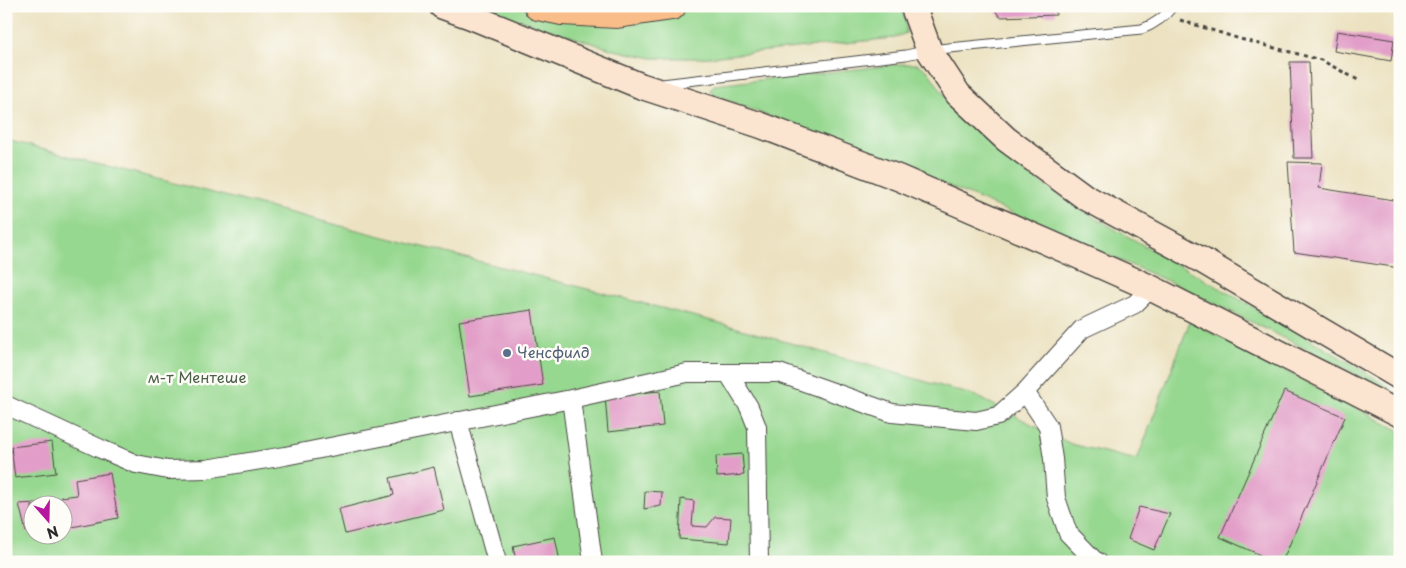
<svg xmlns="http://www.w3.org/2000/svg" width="1406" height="568" viewBox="0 0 1406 568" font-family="'Playpen Sans',sans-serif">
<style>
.green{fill:#97d890;stroke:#61825e;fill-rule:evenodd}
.building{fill:#e29ec8}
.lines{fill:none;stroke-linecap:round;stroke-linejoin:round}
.service-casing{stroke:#484642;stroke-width:11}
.minor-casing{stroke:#484642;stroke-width:20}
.secondary-casing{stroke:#484642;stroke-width:28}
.motorway-casing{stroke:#484642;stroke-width:30}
.path{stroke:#484642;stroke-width:3;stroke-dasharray:4 4;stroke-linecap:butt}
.service{stroke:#fff;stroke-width:9}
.minor{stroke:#fff;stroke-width:18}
.secondary{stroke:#fce5d0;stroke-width:25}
.motorway{stroke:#f8bd89;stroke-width:28}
.service-dot{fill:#5c6f8a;stroke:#fdfcf7;stroke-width:2}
.labels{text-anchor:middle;stroke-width:5;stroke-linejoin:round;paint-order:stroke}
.service-label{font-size:15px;fill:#4e5e75;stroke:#fdfcf7;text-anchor:start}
.park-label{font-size:15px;fill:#4b5f49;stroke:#fdfcf7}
</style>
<rect width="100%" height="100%" fill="#fdfcf7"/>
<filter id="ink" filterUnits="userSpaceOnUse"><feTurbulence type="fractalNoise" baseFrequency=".02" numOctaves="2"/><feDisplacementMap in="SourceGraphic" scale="10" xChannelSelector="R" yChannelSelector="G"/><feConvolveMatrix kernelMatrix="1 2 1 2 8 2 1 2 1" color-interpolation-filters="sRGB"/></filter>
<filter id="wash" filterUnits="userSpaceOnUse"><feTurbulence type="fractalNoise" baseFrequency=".0096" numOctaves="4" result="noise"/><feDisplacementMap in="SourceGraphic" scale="20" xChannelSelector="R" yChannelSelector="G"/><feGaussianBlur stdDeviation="1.12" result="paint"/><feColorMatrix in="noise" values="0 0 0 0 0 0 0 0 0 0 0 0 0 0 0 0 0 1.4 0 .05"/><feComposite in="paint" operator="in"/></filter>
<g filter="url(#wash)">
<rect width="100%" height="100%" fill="#ece2c1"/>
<path class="green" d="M 476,6 L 503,6 L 598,17 L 654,14 L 691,6 L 900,6 L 906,20 L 906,33 L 894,38 L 700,58 L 652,58 L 614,50 Z
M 901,64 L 918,64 L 928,71 L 953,108 L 986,140 L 1030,176 L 1088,214 L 1308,338 L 1386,385 L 1400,396 L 1179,286 L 970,195 L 714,95 L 710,90 L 714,85 Z
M 6,140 L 720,323 L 976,396 L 1071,444 L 1137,460 L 1190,321 L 1400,431 L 1400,562 L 6,562 ZM 32,506 L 62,506 L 62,536 L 32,536 Z"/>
<g id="blocks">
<path class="building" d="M 992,6 L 1055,6 L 1056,15 L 1000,17 Z
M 1337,31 L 1394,40 L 1391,61 L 1334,51 Z
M 1290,62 L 1309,62 L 1313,158 L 1294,158 Z
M 1288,162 L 1322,163 L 1319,188 L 1400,201 L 1400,268 L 1294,252 Z
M 532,310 L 543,385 L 470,396 L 459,321 Z
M 660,391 L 663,426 L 608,432 L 605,396 Z
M 1284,391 L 1345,417 L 1282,562 L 1276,562 L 1220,537 Z
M 52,442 L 56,473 L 15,478 L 11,447 Z
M 742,454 L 744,475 L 717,477 L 716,456 Z
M 434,467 L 444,510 L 345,534 L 339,509 L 394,495 L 390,478 Z
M 110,473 L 118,518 L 67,528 L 61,497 L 77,495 L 75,479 Z
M 645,491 L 662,492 L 661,506 L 644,509 Z
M 681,499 L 694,501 L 692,526 L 707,527 L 715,517 L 731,518 L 729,543 L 679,539 Z
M 54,502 L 54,506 L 32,506 L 32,531 L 26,532 L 19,504 Z
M 1139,507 L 1170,514 L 1154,550 L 1128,539 Z
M 555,537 L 560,562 L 516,562 L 513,546 Z"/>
</g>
</g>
<g filter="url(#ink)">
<use href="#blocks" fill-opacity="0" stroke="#484642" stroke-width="1"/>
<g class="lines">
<defs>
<path id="service" d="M 662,84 L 906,55 L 929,50 L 1142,29 C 1155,24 1164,18 1173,6"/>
<path id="minor" d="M 728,373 L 749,407 L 757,427 L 759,562
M 1025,392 L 1048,426 L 1053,459 L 1056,498 L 1068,533 L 1094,560 L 1098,562
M 571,399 L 593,562
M 6,405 L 101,449 L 136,464 L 168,470 L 206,469 L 285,456 L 571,399 L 687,373 L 779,373 L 892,413 L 976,421 L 998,416 L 1025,392 L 1082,329 L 1135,304 L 1151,288
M 458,421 L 497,562"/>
<path id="secondary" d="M 442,6 L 470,16 L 641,86 L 760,125 L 899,178 L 1047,242 L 1151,288 L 1400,414
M 913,6 L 929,50 L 958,94 L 1006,139 L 1085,197 L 1203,261 L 1400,377"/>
<path id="motorway" d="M 538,6 L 562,11 L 617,14 L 672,6"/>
</defs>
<use href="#service" class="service-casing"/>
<use href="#minor" class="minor-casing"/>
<use href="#secondary" class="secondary-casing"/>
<use href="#motorway" class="motorway-casing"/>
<path class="path" d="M 1180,20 L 1240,39 L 1321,60 L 1358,80"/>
<use href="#service" class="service"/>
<use href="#minor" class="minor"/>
<use href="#secondary" class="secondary"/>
<use href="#motorway" class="motorway"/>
</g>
</g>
<circle class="service-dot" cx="507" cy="353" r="5"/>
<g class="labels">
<g class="service-label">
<text x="517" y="358">Ченсфилд</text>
</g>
<g class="park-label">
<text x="197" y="383">м-т Ментeше</text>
</g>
</g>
<rect width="1406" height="568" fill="none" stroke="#fdfcf7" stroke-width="25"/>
<g transform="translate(48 520) rotate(160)"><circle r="24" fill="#fdfcf7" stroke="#a9a8a5"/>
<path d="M0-4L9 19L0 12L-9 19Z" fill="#b5179e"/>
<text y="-8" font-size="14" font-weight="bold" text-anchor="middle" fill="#2b2b2b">N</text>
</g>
</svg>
